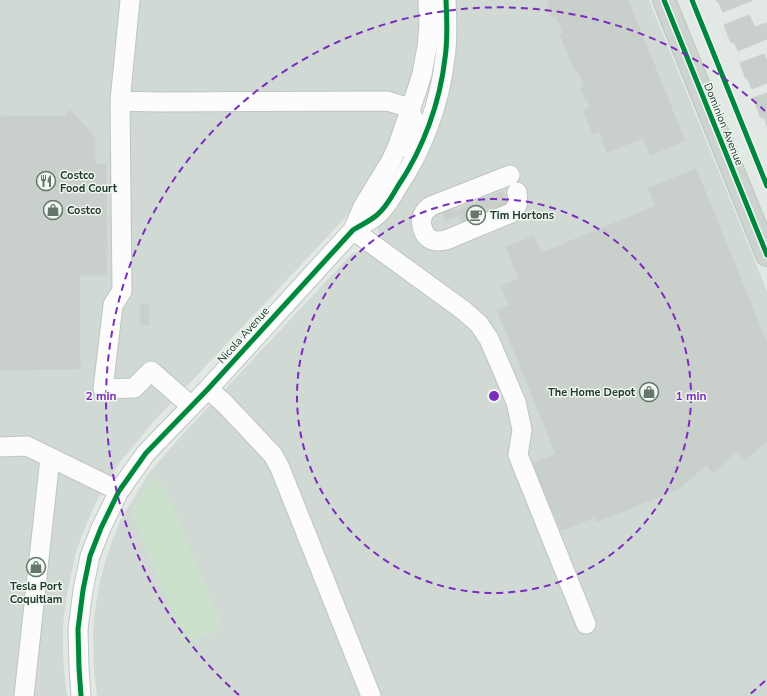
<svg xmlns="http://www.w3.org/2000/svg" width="767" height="696" viewBox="0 0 767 696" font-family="'Nunito Sans',sans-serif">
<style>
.built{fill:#d0d9d3}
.green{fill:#cbe1cc}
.building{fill:#c9cfcb;stroke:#cbd1cd}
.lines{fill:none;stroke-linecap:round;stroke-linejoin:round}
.minor-casing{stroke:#bfc5c1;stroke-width:21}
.major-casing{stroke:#bcc4c0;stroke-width:24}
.minor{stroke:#fbfcfb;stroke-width:19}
.major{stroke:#cdd4d0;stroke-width:22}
.cycleway-casing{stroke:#f0f7f2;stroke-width:8}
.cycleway{stroke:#00873e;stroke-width:5}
.ring{fill:none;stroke:#7b2cbf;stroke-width:2;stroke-dasharray:7 5}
.labels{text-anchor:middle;stroke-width:3;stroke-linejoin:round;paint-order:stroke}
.street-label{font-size:11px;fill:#213a2d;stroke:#f0f7f2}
.poi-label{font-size:11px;font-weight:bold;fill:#213a2d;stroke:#f0f7f2;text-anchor:start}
.centre{fill:#7b2cbf;stroke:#f0f7f2;stroke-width:2}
.ring-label{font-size:12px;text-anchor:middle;font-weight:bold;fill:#7b2cbf;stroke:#f0f7f2;stroke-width:3;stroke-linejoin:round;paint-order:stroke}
</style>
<rect width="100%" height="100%" fill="#e2e8e4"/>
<path class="built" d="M 0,0 L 423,0 L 422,42 L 394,146 L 362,197 L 344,219 L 155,420 L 120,462 L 104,487 L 92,511 L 82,535 L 75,556 L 66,599 L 63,625 L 63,656 L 65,679 L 67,696 L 0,696 Z
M 453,0 L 649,0 L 767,291 L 767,696 L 97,696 L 94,671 L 93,634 L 94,617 L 99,586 L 104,566 L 112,541 L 121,519 L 149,473 L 183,434 L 344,262 L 352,254 L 356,252 L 360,251 L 365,251 L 369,253 L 405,278 L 415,263 L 382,239 L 378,232 L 378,226 L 416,168 Z"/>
<path class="green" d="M 153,474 L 169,497 L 222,627 L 185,646 L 131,511 Z"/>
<path class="building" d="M 548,0 L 628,0 L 685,141 L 650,155 L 643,138 L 607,152 L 601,138 L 603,138 L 600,131 L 593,134 L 583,110 L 590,107 L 588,100 L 586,101 L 581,88 L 584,86 L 578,70 L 575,71 L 560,35 L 563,34 L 556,17 L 553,18 L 547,5 L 549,4 Z
M 716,0 L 753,0 L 723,12 L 718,1 L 717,2 Z
M 749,15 L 755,27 L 766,23 L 767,26 L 767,39 L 738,51 L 734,42 L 731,43 L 724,25 Z
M 764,54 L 767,61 L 767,83 L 752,89 L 747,78 L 746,79 L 740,63 Z
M 767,93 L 767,126 L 764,117 L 761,118 L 753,98 Z
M 70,110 L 95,137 L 95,164 L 106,164 L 107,275 L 79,275 L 80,369 L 0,370 L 0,116 L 64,116 Z
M 696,169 L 767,343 L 767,441 L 745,460 L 737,451 L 713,473 L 706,465 L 679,489 L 596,522 L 595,517 L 561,531 L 552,508 L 550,509 L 532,464 L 556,454 L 497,310 L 509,305 L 501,286 L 519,279 L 506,247 L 534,236 L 541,253 L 656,206 L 648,188 Z
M 503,191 L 509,207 L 464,226 L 460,215 L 446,221 L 440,207 L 449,203 L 453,212 Z
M 140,304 L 149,304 L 149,325 L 140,325 Z"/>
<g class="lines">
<defs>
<path id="minor" d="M 130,0 L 120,101 L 122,291 L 113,305 L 103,389 L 134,388 L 151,371 L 191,406
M 120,101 L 159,102 L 387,101 L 404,106 L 410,110 L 414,120 L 416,131 L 410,149
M 510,175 L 431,206 C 429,208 425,210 424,213 C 419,221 422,234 430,239 C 435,242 440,241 446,240 L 511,213 C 519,206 518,202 517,192
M 353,230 L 463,310 L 479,324 L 489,339 L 516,402 L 522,430 L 518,455 L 586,624
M 353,230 L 363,207 L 391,161 L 397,148 L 416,93 L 422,74 L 427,47 L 429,25 L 428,0
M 208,389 L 224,403 L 273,455 L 280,468 L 371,696
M 0,447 L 27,446 L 119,491
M 24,696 L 50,458
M 81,696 L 79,668 L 78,629 L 83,590 L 90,556 L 101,528 L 119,491 L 146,453 L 208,389 L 353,230 C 361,225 370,221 377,215 C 386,208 392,196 398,186 C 423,149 440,103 445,58 C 448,39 447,19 446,0"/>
<path id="major" d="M 664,0 L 767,255"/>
</defs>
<use href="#minor" class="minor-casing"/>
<use href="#major" class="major-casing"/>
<use href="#minor" class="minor"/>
<use href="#major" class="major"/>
<defs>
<path id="cycleway" d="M 664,0 L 767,255
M 692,0 L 767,186
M 81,696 L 79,668 L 78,629 L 83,590 L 90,556 L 101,528 L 119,491 L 146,453 L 208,389 L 353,230 C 361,225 370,221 377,215 C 386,208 392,196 398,186 C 423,149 440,103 445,58 C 448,39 447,19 446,0"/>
</defs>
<use href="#cycleway" class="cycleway-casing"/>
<use href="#cycleway" class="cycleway"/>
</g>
<g class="ring">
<circle cx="494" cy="396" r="197"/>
<path d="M765 681A393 393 0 0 1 749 695M239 695A393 393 0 1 1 765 111"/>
</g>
<defs>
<symbol id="restaurant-ring" viewBox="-11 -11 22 22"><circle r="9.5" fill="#f0f7f2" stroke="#65776d" stroke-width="1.5"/><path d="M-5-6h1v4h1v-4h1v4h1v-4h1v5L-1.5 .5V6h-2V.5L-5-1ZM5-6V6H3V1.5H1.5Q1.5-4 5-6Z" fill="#65776d"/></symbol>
<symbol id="shop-ring" viewBox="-11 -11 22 22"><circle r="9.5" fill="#f0f7f2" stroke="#65776d" stroke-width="1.5"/><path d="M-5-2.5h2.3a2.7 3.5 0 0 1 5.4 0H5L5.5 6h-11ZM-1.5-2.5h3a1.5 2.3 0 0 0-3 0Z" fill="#65776d"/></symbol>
<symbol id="cafe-ring" viewBox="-11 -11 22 22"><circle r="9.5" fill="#f0f7f2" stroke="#65776d" stroke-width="1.5"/><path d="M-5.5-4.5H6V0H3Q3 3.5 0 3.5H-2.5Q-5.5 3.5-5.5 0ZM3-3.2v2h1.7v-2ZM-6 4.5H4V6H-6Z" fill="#65776d"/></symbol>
</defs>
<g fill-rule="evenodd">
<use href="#restaurant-ring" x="35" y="170" width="22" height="22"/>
<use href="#shop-ring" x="42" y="199" width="22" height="22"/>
<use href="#cafe-ring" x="465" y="204" width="22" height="22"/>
<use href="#shop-ring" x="638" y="381" width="22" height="22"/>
<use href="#shop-ring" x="25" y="556" width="22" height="22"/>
</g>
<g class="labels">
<g class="street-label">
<text transform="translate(724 124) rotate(68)" y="4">Dominion Avenue</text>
<text transform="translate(243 335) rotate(-48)" y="4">Nicola Avenue</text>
</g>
<g class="poi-label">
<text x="60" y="179">Costco<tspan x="60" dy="13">Food Court</tspan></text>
<text x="67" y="214">Costco</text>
<text x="490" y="219">Tim Hortons</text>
<text x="635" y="396" text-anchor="end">The Home Depot</text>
<text x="36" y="590" text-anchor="middle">Tesla Port<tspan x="36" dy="13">Coquitlam</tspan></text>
</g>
</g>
<circle cx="494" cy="396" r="6" class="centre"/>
<g class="ring-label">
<text x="691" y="400">1 min</text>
<text x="101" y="400">2 min</text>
</g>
</svg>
